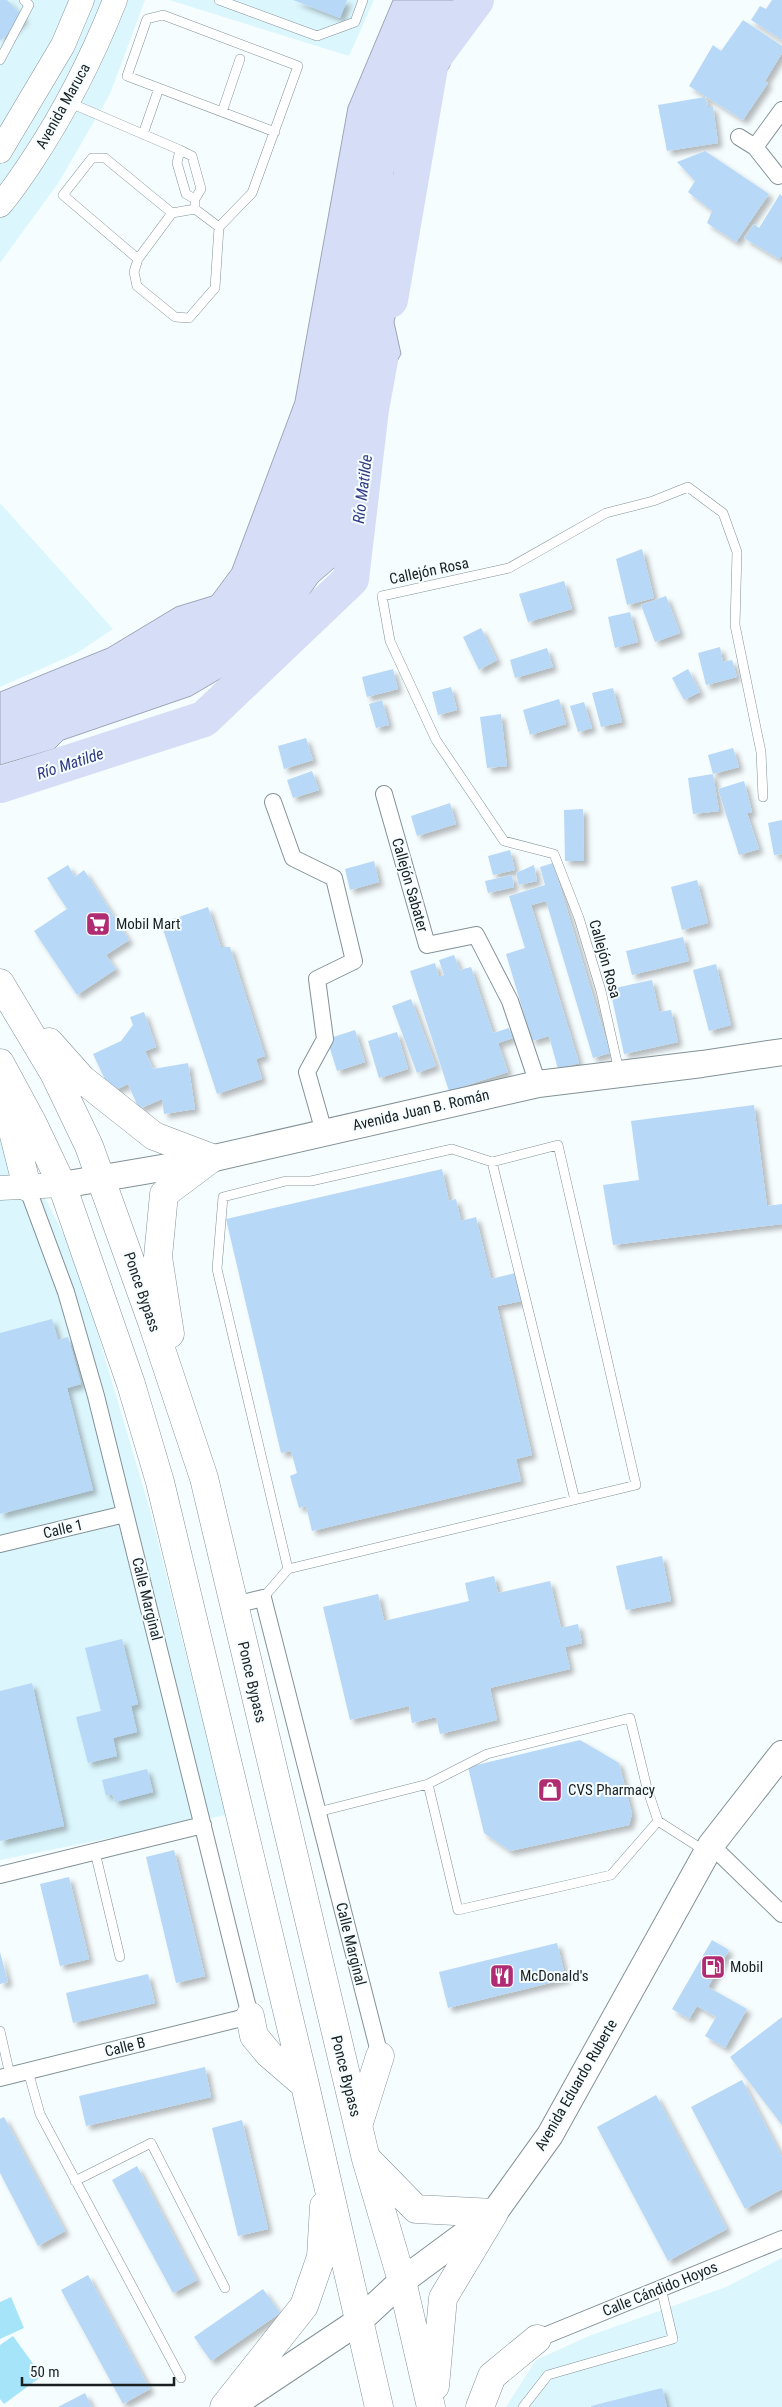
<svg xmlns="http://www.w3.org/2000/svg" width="782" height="2407" viewBox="0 0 782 2407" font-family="'Roboto Condensed',sans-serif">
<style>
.built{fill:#dcf6fe}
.green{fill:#a6e5f9}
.water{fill:#d6ddf7;stroke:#9ea4b7}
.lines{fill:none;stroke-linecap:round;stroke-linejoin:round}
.river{stroke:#d6ddf7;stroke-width:36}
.building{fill:#b7d8f7;filter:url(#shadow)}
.lane-casing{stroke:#839297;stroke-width:10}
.street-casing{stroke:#839297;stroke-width:18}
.secondary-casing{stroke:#839297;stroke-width:25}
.primary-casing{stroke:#839297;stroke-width:28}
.highway-casing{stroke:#839297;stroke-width:29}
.lane{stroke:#fff;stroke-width:9}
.street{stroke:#fff;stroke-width:16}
.secondary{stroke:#fff;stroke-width:24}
.primary{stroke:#fff;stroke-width:26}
.highway{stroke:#fff;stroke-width:28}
.labels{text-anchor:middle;stroke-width:4;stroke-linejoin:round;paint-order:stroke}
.street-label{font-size:15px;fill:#1a2022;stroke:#f6fdff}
.poi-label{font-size:15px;fill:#1a2022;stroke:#f6fdff;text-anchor:start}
.water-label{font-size:16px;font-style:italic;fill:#2f3a82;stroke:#f6fdff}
</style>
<defs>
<filter id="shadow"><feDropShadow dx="4.5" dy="4.5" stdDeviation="2.5" flood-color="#0004"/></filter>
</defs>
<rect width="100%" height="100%" fill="#f6fdff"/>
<path class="built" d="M 0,0 L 145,0 L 110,94 L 59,182 L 0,263 Z
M 169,0 L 374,0 L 349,56 Z
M 0,503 L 113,629 L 77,653 L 0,687 Z
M 0,1109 L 75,1257 L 150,1510 L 226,1815 L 0,1860 Z
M 782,2258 L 782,2407 L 506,2407 L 536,2360 L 589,2336 L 726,2287 Z"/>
<path class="green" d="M 11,2297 L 24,2328 L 0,2339 L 0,2302 Z
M 13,2336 L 42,2376 L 4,2404 L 0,2399 L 0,2345 Z"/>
<path class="water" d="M 393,0 L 460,0 L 450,66 L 417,114 L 394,172 L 391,212 L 404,280 L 394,322 L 401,354 L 358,433 L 358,510 L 340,563 L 318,582 L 271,649 L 191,696 L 63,740 L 54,749 L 0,765 L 0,692 L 108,648 L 176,607 L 212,596 L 232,569 L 295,401 L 348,107 Z"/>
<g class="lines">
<path class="river" d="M 390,300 L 431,61 L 476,0
M 0,785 L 204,719 L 351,579 L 371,409 L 380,360"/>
</g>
<path class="building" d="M 0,0 L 7,0 L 24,18 L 0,41 Z
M 293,0 L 347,0 L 340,18 Z
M 772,0 L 782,0 L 782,40 L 751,20 L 760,6 L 766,9 Z
M 743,20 L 782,46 L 782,53 L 765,81 L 768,83 L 743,120 L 689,86 L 713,45 L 721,51 Z
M 705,97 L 708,107 L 713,107 L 718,143 L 667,151 L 658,105 Z
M 705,151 L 769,194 L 736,242 L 707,223 L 712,211 L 688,192 L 695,181 L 677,162 Z
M 780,194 L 782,196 L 782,255 L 779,259 L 744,238 L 754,224 L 759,228 Z
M 642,549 L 654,598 L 627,605 L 616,559 Z
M 564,581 L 572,609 L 528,622 L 519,594 Z
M 666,596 L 680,633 L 655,642 L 641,605 Z
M 630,612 L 638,642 L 615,648 L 608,617 Z
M 481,628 L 497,660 L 479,670 L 463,637 Z
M 720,647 L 723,662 L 732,660 L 737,677 L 706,685 L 698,653 Z
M 547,648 L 553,667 L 515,678 L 510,660 Z
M 393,669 L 398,689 L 367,697 L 362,677 Z
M 688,669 L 700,692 L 684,700 L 672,678 Z
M 451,687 L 457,710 L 438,715 L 432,692 Z
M 613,688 L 622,722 L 601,727 L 592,693 Z
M 559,699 L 566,724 L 530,735 L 523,710 Z
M 382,700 L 389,725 L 376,728 L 369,704 Z
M 584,702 L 592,728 L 578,732 L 570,706 Z
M 501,714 L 507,766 L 487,768 L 480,717 Z
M 306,738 L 313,760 L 284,769 L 278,746 Z
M 733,748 L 739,767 L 713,774 L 708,755 Z
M 312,771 L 319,790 L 293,798 L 287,780 Z
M 713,774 L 719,811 L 693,814 L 688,778 Z
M 744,781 L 752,812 L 747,813 L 759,849 L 739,855 L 718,789 Z
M 450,803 L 456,824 L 417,836 L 411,816 Z
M 583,809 L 584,861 L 565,861 L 564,810 Z
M 782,820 L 782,854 L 774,855 L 768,823 Z
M 510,850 L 515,870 L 493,875 L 488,856 Z
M 374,861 L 379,882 L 350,890 L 345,869 Z
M 553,863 L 610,1053 L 593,1058 L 546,901 L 531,905 L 579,1063 L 558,1069 L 549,1036 L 532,1041 L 506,954 L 525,948 L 509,896 L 545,885 L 540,867 Z
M 68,865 L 75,877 L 84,870 L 129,940 L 106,955 L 116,969 L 77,995 L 34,931 L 67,909 L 47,878 Z
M 534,865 L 537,881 L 519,885 L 516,873 Z
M 512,875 L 514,887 L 488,893 L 485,881 Z
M 697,880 L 708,923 L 682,930 L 671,887 Z
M 208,907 L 221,947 L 230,947 L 265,1056 L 256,1059 L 262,1079 L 217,1094 L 161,923 Z
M 683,937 L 689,961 L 632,975 L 626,951 Z
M 454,955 L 460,970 L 471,967 L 493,1033 L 509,1028 L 513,1038 L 498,1043 L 508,1072 L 449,1091 L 410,971 L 435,963 L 439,977 L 444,975 L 439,960 Z
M 716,964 L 731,1025 L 709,1031 L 693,970 Z
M 652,980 L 659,1012 L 671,1010 L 678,1042 L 624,1054 L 610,989 Z
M 411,999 L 436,1066 L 417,1073 L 392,1006 Z
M 144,1012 L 156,1047 L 145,1051 L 153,1069 L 188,1063 L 195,1109 L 164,1114 L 162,1099 L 139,1109 L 128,1084 L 111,1092 L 93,1054 L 121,1041 L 133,1025 L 130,1017 Z
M 355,1030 L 365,1062 L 337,1071 L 327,1039 Z
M 397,1032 L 408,1069 L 379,1078 L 368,1041 Z
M 754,1105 L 767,1206 L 782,1204 L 782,1224 L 613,1245 L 603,1185 L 639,1180 L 631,1121 Z
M 442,1169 L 449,1201 L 456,1199 L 461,1221 L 476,1217 L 491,1279 L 515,1273 L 522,1301 L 497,1306 L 532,1455 L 516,1459 L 521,1481 L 312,1531 L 306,1506 L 299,1508 L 290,1476 L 297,1473 L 291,1451 L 281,1453 L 226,1219 Z
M 52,1319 L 58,1340 L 68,1337 L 81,1384 L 67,1388 L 93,1490 L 0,1514 L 0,1333 Z
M 662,1556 L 671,1601 L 626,1610 L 616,1566 Z
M 494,1576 L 498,1593 L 550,1581 L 561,1628 L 578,1624 L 582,1643 L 565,1647 L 570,1669 L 490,1688 L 497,1720 L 440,1734 L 436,1717 L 412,1723 L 409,1706 L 350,1720 L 323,1607 L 378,1594 L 384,1621 L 469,1601 L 465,1583 Z
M 122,1639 L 138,1704 L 131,1706 L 137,1732 L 113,1738 L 117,1756 L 88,1763 L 76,1717 L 101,1711 L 85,1648 Z
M 32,1683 L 64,1826 L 0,1841 L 0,1691 Z
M 580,1740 L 619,1763 L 632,1814 L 629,1825 L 510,1851 L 484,1833 L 468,1767 Z
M 147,1769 L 153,1792 L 115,1802 L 112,1794 L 106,1796 L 102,1780 Z
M 174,1850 L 205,1976 L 176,1983 L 146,1857 Z
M 69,1877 L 89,1959 L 60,1966 L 40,1884 Z
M 712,1940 L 729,1950 L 708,1987 L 747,2009 L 725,2048 L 705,2036 L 716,2017 L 697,2006 L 689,2019 L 672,2009 Z
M 557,1943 L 566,1979 L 448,2008 L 439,1972 Z
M 0,1952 L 8,1982 L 0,1984 Z
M 148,1974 L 155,2003 L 73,2023 L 66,1993 Z
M 782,2017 L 782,2125 L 730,2057 Z
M 205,2067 L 211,2097 L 86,2126 L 79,2096 Z
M 742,2080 L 782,2157 L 782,2189 L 745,2209 L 691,2107 Z
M 656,2095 L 727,2229 L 668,2261 L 597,2127 Z
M 4,2117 L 65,2231 L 38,2246 L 0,2173 L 0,2119 Z
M 242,2120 L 268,2229 L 238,2236 L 212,2128 Z
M 137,2166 L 197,2280 L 173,2293 L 112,2180 Z
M 88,2275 L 150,2389 L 123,2404 L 61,2290 Z
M 263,2289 L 280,2313 L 211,2361 L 194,2337 Z
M 662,2388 L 667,2407 L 591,2407 L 591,2406 Z
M 85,2393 L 92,2407 L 58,2407 Z"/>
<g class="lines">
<defs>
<path id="lane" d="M 219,0 L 317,36 L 355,22 L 363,0
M 0,60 L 29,5 L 24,0
M 68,102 L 180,150 L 192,156 L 201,189 L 195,199 L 186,194 L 177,163 L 180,150
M 222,112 L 240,59
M 143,134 L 159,88
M 172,213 L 138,259 L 63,195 L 92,158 L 105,158 L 172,213 L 195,209 L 195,199
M 219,227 L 252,193 L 298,66 L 163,15 L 147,19 L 127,76 L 275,132
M 138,259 L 134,272 L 137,286 L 175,317 L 189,318 L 215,288 L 219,227 L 195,209
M 619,1071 L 601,991 L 579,918 L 554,854 L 504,841 L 436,740 L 390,641 L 382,596 L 509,568 L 606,513 L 653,501 L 688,487 L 723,513 L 737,552 L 735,625 L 761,752 L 763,797
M 288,1569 L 217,1269 L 223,1197 L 286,1181 L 311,1181 L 452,1149 L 492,1162
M 263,1598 L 288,1569 L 636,1485 L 558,1145 L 492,1162 L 575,1500
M 318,1812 L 428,1784
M 658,1821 L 647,1788 L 630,1718 L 487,1754 L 428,1784 L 458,1910 L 611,1875 L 658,1821 L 705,1851
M 95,1852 L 120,1957
M 0,2031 L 10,2075
M 28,2071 L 40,2114 L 181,2378
M 75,2181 L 151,2143 L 225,2288
M 523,2407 L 548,2375 L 673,2339 L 661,2288"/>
<path id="street" d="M 739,137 L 755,147 L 778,176
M 755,147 L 782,110
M 384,794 L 427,945 L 476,935 L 510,1001 L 538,1084
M 273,802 L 293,858 L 334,878 L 354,961 L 317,979 L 325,1039 L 307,1072 L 324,1132
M 0,1544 L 125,1514
M 234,1605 L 263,1598 L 380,2056
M 711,1845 L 782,1914
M 0,1875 L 203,1825
M 0,2078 L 250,2016 L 96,1396 L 66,1292 L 27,1187
M 537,2339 L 782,2239"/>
<path id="secondary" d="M 0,151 L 63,45 L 82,0
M 0,205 C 12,191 22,176 32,161 C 65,111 93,56 115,0
M 0,1188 L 62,1185"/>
<path id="primary" d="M 62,1185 L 197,1162 L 538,1084 L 702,1064 L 782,1052
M 230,2407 L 359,2321 L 402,2281 L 494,2213 L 550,2135 L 711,1845 L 782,1754"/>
<path id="highway" d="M 0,983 L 54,1073 L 89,1146 L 151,1319 L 204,1478 L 366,2159 L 402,2281 L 431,2407
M 49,1042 L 82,1079 L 154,1136 L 212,1158
M 0,1063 L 33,1124 L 62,1185 L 131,1384 L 160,1482 L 305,2085 L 379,2407
M 2,1088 L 27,1187
M 170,1334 L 158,1257 L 164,1194 L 212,1158
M 250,2016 L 254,2036 L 269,2054 L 305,2085
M 358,2126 L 380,2056
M 368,2160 L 416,2209 L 494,2213 L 443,2298 L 435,2386
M 224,2407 L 304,2306 L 321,2257 L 324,2206
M 480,2407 L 492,2376 L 537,2339"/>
</defs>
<use href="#lane" class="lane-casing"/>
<use href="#street" class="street-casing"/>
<use href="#secondary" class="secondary-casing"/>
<use href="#primary" class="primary-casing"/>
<use href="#highway" class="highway-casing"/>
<use href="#lane" class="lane"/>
<use href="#street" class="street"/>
<use href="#secondary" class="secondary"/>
<use href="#primary" class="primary"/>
<use href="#highway" class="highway"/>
</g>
<defs>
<symbol id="supermarket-square" viewBox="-11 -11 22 22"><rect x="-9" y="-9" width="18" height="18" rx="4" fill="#b02b72" stroke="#f6fdff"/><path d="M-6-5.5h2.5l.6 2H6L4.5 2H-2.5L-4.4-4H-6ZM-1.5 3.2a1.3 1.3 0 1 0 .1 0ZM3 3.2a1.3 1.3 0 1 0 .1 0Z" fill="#fff"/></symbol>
<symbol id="shop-square" viewBox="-11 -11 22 22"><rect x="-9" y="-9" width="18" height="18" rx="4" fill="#b02b72" stroke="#f6fdff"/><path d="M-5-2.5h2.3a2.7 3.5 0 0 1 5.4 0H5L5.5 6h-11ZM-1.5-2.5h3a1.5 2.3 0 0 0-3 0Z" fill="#fff"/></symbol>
<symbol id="fuel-square" viewBox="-11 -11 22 22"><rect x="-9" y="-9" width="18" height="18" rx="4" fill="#b02b72" stroke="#f6fdff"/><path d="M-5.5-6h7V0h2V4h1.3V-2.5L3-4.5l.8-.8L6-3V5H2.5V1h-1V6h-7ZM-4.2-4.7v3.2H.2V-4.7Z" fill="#fff"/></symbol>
<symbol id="restaurant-square" viewBox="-11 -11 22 22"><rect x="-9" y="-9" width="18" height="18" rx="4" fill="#b02b72" stroke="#f6fdff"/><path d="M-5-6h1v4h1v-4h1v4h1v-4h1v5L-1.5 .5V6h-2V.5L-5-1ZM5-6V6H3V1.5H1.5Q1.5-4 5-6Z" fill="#fff"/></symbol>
</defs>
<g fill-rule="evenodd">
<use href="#supermarket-square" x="84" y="910" width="28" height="28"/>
<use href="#shop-square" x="536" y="1776" width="28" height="28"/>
<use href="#fuel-square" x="699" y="1953" width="28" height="28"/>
<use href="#restaurant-square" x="488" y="1962" width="28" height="28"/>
</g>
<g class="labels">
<g class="street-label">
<text transform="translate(63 106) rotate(-61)" y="5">Avenida Maruca</text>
<text transform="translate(429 571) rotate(-12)" y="5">Callejón Rosa</text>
<text transform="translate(410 885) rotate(74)" y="5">Callejón Sabater</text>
<text transform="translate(605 959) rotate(74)" y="5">Callejón Rosa</text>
<text transform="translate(421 1110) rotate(-13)" y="5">Avenida Juan B. Román</text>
<text transform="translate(142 1292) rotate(71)" y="5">Ponce Bypass</text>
<text transform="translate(63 1529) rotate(-13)" y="5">Calle 1</text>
<text transform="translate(147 1599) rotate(76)" y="5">Calle Marginal</text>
<text transform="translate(252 1682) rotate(77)" y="5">Ponce Bypass</text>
<text transform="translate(351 1944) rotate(76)" y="5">Calle Marginal</text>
<text transform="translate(125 2047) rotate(-14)" y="5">Calle B</text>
<text transform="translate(346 2076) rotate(76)" y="5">Ponce Bypass</text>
<text transform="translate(576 2085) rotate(-60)" y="5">Avenida Eduardo Ruberte</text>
<text transform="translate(660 2289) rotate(-22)" y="5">Calle Cándido Hoyos</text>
</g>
<g class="poi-label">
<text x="116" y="929">Mobil Mart</text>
<text x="568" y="1795">CVS Pharmacy</text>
<text x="730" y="1972">Mobil</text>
<text x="520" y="1981">McDonald's</text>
</g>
<g class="water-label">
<text transform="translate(362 489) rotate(-83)" y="6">Río Matilde</text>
<text transform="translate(70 763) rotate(-18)" y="6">Río Matilde</text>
</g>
</g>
<path d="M22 2377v8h152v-8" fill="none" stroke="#1a2022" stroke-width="2.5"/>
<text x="30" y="2377" font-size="15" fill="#1a2022" stroke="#f6fdff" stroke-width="4" paint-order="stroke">50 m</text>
</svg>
